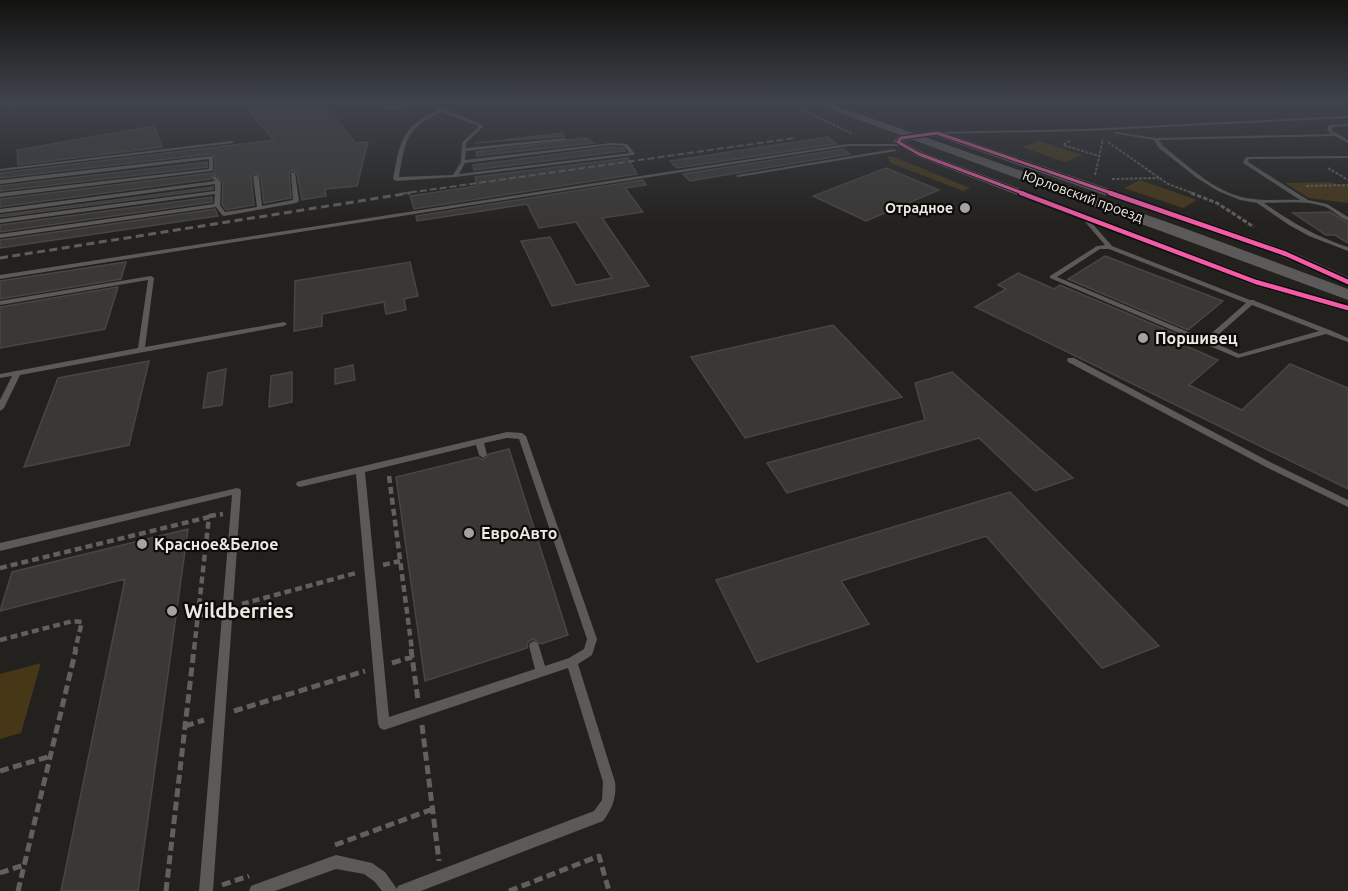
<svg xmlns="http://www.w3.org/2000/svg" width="1348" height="891" viewBox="0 0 1348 891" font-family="Ubuntu,sans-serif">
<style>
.green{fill:#463717}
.building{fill:#3a3835;stroke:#474643;stroke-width:1.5}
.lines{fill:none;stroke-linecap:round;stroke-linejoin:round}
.path-far3{stroke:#61605d;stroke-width:2;stroke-dasharray:3 1.5;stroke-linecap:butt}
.path-far2{stroke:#61605d;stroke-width:3;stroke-dasharray:4.5 2;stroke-linecap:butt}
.path-far1{stroke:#61605d;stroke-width:4.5;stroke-dasharray:7 4;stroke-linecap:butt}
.path{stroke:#61605d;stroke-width:5;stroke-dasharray:9 4.5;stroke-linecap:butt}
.service{fill:#5b5a58;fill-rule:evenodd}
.minor{fill:#5b5a58;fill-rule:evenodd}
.secondary{fill:#5b5a58;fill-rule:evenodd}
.rail-far1{stroke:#5f5d5a;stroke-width:2;stroke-dasharray:7 3;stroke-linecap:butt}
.rail{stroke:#5f5d5a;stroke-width:3;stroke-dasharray:8 4.5;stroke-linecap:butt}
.cycleway-far1-casing{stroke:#0d0c09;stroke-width:5}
.cycleway-casing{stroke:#0d0c09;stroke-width:8}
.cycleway-far1{stroke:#f35aa7;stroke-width:3}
.cycleway{stroke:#f35aa7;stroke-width:4.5}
.poi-dot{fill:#a5a39f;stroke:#0d0c09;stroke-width:2}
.labels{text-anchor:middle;stroke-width:4.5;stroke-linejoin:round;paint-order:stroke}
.far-street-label{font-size:14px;fill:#ebe9e4;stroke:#0d0c09}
.far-poi-label{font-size:14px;font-weight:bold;fill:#ebe9e4;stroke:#0d0c09;text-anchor:end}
.poi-label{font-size:16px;font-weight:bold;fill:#ebe9e4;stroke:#0d0c09;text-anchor:start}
.near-poi-label{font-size:20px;font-weight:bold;fill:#ebe9e4;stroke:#0d0c09;text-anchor:start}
</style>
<rect width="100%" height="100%" fill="#23211e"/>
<path class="green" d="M 1039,141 L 1082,155 L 1065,162 L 1022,147 Z
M 887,156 L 894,157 L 970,188 L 963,191 L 891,163 Z
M 1140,180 L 1197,200 L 1183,208 L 1124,188 Z
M 1329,182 L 1348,186 L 1348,203 L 1309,198 L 1285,183 Z
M 41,663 L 21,733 L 0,739 L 0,674 Z"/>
<path class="building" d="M 241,102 L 321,102 L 356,143 L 368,142 L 357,186 L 325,189 L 326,196 L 302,200 L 297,173 L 292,170 L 289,172 L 291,198 L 264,203 L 261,177 L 255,173 L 251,177 L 254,205 L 226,210 L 222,204 L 223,182 L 215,174 L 210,179 L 0,207 L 0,199 L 212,173 L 215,170 L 215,157 L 211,154 L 0,178 L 0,173 L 274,140 Z
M 154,126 L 162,147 L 18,165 L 17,150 Z
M 562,133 L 564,136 L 475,143 L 504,140 Z
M 828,137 L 836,144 L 677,168 L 670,161 Z
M 585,138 L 594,143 L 477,156 L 476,152 Z
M 611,147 L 623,148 L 625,151 L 474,170 L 473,165 Z
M 843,149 L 850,154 L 690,181 L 683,174 Z
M 628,158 L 637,174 L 414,209 L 410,196 L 477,186 L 475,177 Z
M 207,162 L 207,167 L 0,191 L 0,186 Z
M 886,168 L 939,190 L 866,221 L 813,196 Z
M 643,180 L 646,185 L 625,188 L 643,212 L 602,218 L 649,286 L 552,306 L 521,241 L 550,237 L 576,285 L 612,278 L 576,222 L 539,228 L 527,204 L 417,221 L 416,216 Z
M 213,187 L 213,189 L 0,217 L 0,215 Z
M 212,197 L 212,202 L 0,232 L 0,225 Z
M 215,209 L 218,216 L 0,248 L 0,240 Z
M 1330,212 L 1348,223 L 1348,243 L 1335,235 L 1326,235 L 1293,213 Z
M 1105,256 L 1223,301 L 1188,330 L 1068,279 Z
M 126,262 L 121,279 L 0,299 L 0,281 Z
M 410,262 L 418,296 L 404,299 L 406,310 L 386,314 L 384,302 L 322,314 L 322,326 L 294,331 L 295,281 Z
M 1018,273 L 1054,289 L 1060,285 L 1181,336 L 1175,341 L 1218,360 L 1189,385 L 1242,410 L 1290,364 L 1348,388 L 1348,489 L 975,307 L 1006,289 L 998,285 Z
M 118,287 L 105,329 L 0,348 L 0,307 Z
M 833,325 L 902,397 L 745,438 L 691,357 Z
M 149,361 L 129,445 L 24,467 L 58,378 Z
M 353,365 L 355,380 L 335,384 L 335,369 Z
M 226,369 L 222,405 L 203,408 L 208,373 Z
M 292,372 L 292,402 L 269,407 L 271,376 Z
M 952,372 L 1073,478 L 1035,491 L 979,438 L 787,493 L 767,463 L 925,420 L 915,383 Z
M 509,449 L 568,635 L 541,644 L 533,639 L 528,642 L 527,648 L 425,681 L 396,477 L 478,457 L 483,460 L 489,454 Z
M 1010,492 L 1159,646 L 1102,668 L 986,536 L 841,581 L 869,624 L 757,662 L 716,580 Z
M 188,529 L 138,891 L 61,891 L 125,579 L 0,611 L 12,572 Z"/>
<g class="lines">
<path class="path-far3" d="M 800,109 L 851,133
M 1070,141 L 1063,145 L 1099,156
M 1108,142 L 1168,184 L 1195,194
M 1328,168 L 1348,180
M 1095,175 L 1103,139
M 1112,179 L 1159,178
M 1306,186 L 1348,185"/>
<path class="path-far2" d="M 1191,193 L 1217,203 L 1254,227"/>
<path class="path-far1" d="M 389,476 L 412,650
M 209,516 L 223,514
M 383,565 L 400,561
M 0,568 L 209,517 L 194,650
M 242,604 L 356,573
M 198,616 L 214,611
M 0,640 L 73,621 L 82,622 L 75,650"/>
<path class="path" d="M 411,649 L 418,700
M 392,663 L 412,657
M 234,711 L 365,671
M 422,725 L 439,861
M 185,726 L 204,720
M 0,771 L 51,756
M 335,845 L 433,809
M 0,873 L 24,865
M 222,885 L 249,876
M 18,891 L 76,649
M 166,891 L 194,649
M 509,891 L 599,856 L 609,891"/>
<path class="service" d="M 4,102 L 8,102 L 9,105 L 38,102 L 47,102 L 12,107 L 6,107 Z
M 232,102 L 239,102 L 219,106 L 217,105 Z
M 363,102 L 368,102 L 391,108 L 434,102 L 431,103 L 484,126 L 466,143 L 466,148 L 565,138 L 567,139 L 565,140 L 466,151 L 465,160 L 611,143 L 627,144 L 635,154 L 633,155 L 455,177 L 396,181 L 393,179 C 400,142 401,127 438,110 L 426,104 L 391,110 ZM 441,112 L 479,126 L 462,143 L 461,162 L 453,175 L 399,177 C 405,141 406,128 441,112 ZM 611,145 L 624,146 L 630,153 L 459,174 L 465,163 Z
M 1348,116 L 1348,118 L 1085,131 L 937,134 L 935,133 L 937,132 L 1085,129 Z
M 1348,124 L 1348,126 L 1333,127 L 1331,130 L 1348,140 L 1348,143 L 1335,136 L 1159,140 L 1163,146 C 1190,167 1218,196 1254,199 C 1269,201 1285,199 1300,200 L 1243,163 L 1243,162 L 1246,157 L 1348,156 L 1348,158 L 1249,159 L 1248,162 L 1308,200 L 1327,204 L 1348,217 L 1348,221 C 1339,217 1332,209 1323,206 C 1304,200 1283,203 1264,203 C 1291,222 1317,237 1348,247 L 1348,251 L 1309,236 L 1289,225 L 1257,203 L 1240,200 L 1218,191 L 1197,178 L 1159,148 L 1154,140 L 1113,133 L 1115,132 L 1156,138 L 1331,134 L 1327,130 L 1329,125 Z
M 231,141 L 233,141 L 233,143 L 0,171 L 0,169 Z
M 848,144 L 902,144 L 904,145 L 902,146 L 848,146 L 0,279 L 0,275 Z
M 894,149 L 896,150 L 896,151 L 738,177 L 736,176 L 738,175 Z
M 211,156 L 213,157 L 213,170 L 211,171 L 0,197 L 0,193 L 209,169 L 209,159 L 0,184 L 0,180 Z
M 291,172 L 295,173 L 299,201 L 296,203 L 224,216 L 222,215 L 216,207 L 0,238 L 0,234 L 214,204 L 215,194 L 0,223 L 0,219 L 215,191 L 215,184 L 0,213 L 0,209 L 215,181 L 212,178 L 215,176 L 221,182 L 220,205 L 225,212 L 257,207 L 253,177 L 256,175 L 259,177 L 262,206 L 293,200 Z
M 1082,213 L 1084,214 L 1112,246 L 1250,300 L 1254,300 L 1255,301 L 1327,329 L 1330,330 L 1348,338 L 1348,342 L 1326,334 L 1238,358 L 1050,278 L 1050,276 L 1097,246 L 1105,245 L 1080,216 L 1079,215 ZM 1100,249 L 1109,249 L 1246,303 L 1205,339 L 1057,277 ZM 1252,305 L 1319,331 L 1239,354 L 1211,341 Z
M 151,276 L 154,278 L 145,347 L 284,322 L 287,324 L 284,326 L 20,375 L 4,408 L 0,411 L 0,400 L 12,376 L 0,378 L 0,374 L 138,348 L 148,280 L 0,305 L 0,301 Z
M 1068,358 L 1074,358 L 1272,463 L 1348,500 L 1348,507 L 1266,467 L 1068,362 L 1067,360 Z
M 507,432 L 522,433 L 526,436 L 597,639 L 592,655 L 578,664 L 615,782 C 617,797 612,809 603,821 L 421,891 L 382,891 L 375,882 L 364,874 L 336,869 L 275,891 L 249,891 L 251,886 L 256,884 L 336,855 L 372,863 L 385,872 L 397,889 L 398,886 L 403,884 L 594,811 L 602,800 L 603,782 L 568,668 L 384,730 L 380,728 L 378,724 L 356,474 L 300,487 L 297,486 L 296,484 L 297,482 L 300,481 ZM 507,438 L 519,439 L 587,639 L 584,649 L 569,658 L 545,666 L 538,643 L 534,641 L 530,643 L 529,646 L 535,669 L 389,717 L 365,472 L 476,445 L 479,455 L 483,458 L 487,455 L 484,443 Z
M 237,488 L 240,489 L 241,491 L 213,891 L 199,891 L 232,495 L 0,551 L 0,543 Z"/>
<path class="minor" d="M 937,130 L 1290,251 L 1348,277 L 1348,286 L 1282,257 L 936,136 L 903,141 L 922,152 L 1260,279 L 1348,304 L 1348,312 L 1252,285 L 916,156 L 893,142 L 898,136 Z"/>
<path class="secondary" d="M 810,102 L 825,102 L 1181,227 L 1348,289 L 1348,300 Z"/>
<path class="rail-far1" d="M 400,194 L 795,138"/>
<path class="rail" d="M 0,258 L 410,193"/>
<defs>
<path id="cycleway-far1" d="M 1025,194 L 919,154 L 898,142 L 901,138 L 937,133 L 1114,194"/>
<path id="cycleway" d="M 1021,193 L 1256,282 L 1348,308
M 1110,193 L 1286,254 L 1348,282"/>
</defs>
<use href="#cycleway-far1" class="cycleway-far1-casing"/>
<use href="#cycleway" class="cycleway-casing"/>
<use href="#cycleway-far1" class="cycleway-far1"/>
<use href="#cycleway" class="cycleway"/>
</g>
<linearGradient id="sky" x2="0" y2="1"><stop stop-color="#131210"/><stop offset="0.45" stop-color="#3f434c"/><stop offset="1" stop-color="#3f434c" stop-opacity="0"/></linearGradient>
<rect width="1348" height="226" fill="url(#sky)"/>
<g class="poi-dot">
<circle cx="965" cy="208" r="6"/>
<circle cx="1143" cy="338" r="6"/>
<circle cx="469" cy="533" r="6"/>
<circle cx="142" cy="544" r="6"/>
<circle cx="172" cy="611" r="6"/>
</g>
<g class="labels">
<g class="far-street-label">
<text transform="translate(1083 196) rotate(20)" y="5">Юрловский проезд</text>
</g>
<g class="far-poi-label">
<text x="953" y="213">Отрадное</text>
</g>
<g class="poi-label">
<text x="1155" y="344">Поршивец</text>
<text x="481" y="539">ЕвроАвто</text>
<text x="154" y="550">Красное&amp;Белое</text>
</g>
<g class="near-poi-label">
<text x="184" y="618">Wildberries</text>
</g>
</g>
</svg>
